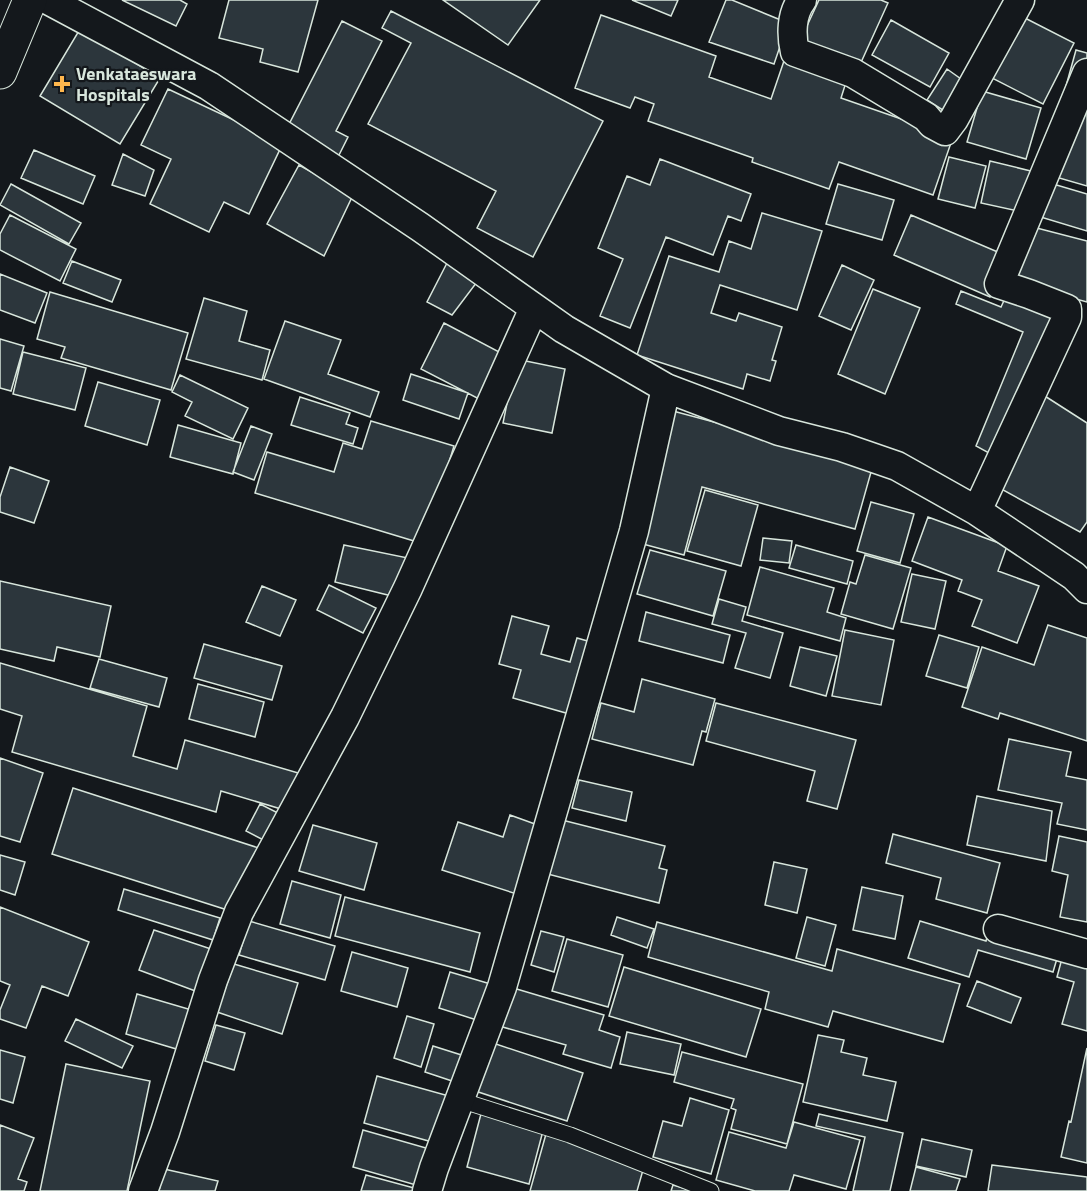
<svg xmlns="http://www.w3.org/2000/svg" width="1087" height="1191" viewBox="0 0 1087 1191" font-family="'Titillium Web',sans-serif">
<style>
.building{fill:#2c363c;stroke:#d8e6dc;stroke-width:1.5}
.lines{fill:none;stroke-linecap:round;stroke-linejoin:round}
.lane-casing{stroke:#d8e6dc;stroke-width:17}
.street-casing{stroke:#d8e6dc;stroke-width:31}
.secondary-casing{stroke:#d8e6dc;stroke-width:35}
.lane{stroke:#14181c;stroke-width:15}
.street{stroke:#14181c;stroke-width:28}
.secondary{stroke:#14181c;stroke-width:33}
.poi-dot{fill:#ffb74d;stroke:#14181c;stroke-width:2}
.labels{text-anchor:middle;stroke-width:4.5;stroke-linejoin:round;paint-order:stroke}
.poi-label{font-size:18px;font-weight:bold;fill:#d8e6dc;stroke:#14181c;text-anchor:start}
</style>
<rect width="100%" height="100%" fill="#14181c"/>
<path class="building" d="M 122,0 L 180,0 L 187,4 L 176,26 Z
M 229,0 L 318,0 L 298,72 L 260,62 L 263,49 L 219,38 Z
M 443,0 L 540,0 L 508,45 Z
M 632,0 L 678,0 L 671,16 Z
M 726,0 L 732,0 L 788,23 L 774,64 L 709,42 Z
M 819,0 L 881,0 L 888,3 L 858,69 L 799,43 Z
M 391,11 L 603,121 L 533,257 L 477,228 L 496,191 L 368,124 L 411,43 L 382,28 Z
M 601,15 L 716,56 L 709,77 L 771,99 L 786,55 L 848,76 L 841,98 L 953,137 L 933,195 L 839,162 L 829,189 L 752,162 L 753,158 L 648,121 L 654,104 L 635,97 L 630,108 L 575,88 Z
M 1021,16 L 1074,43 L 1043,104 L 990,77 Z
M 891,20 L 949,53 L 930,87 L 872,55 Z
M 342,21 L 382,41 L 336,131 L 348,137 L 336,161 L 284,134 Z
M 80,29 L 160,78 L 120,144 L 40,96 Z
M 1076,50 L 1087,53 L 1087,186 L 1042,173 Z
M 947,69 L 968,84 L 949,114 L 927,100 Z
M 168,89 L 283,143 L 249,214 L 224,202 L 209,232 L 150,204 L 171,159 L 141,145 Z
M 982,91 L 1041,108 L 1026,159 L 967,142 Z
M 34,150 L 95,176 L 83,204 L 21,178 Z
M 123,154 L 154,170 L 145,196 L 112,185 Z
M 949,157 L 986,166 L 975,208 L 938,199 Z
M 660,159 L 751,194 L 741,221 L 728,216 L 713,255 L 666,237 L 630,328 L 600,316 L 623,259 L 598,248 L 627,176 L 650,185 Z
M 990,161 L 1035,172 L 1027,213 L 981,203 Z
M 299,165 L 353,195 L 324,256 L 267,224 Z
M 1043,181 L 1087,194 L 1087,231 L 1034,215 Z
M 11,184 L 81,223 L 69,244 L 0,205 Z
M 838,184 L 894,200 L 882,240 L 826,224 Z
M 762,213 L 822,231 L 797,310 L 720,285 L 711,313 L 736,321 L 739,313 L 782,327 L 772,360 L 776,361 L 770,381 L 747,374 L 743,389 L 637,355 L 669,256 L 719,272 L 729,241 L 751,249 Z
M 10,215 L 76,249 L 60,281 L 0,250 L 0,234 Z
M 911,215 L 1007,256 L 990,297 L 894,255 Z
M 1029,226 L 1087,241 L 1087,302 L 1014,282 Z
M 72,261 L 121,280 L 112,302 L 63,283 Z
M 448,261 L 477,282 L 452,315 L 427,302 Z
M 842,265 L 874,280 L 851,330 L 819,316 Z
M 0,274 L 47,293 L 35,323 L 0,310 Z
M 873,289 L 920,308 L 885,394 L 838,374 Z
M 961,291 L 1001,307 L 1007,294 L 1059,314 L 998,458 L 976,446 L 1023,332 L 956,304 Z
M 50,292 L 188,333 L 171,390 L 61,358 L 65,347 L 37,339 Z
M 204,298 L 247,311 L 239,341 L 270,350 L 262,380 L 186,359 Z
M 285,321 L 341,340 L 328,374 L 379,392 L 370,417 L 264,379 Z
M 444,323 L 503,354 L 479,399 L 421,369 Z
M 0,339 L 24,346 L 11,391 L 0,388 Z
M 23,352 L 86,368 L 75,410 L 13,394 Z
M 516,359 L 565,369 L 552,433 L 503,423 Z
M 411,374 L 468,393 L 459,419 L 403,400 Z
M 180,375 L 248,408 L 233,439 L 185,416 L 192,402 L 172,392 Z
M 98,382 L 160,400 L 147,445 L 85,426 Z
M 1037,391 L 1087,423 L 1087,522 L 1080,532 L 994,485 Z
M 300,397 L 350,413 L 346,424 L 358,428 L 353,444 L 291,425 Z
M 673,411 L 873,465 L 855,529 L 702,487 L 684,555 L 639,543 Z
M 371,421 L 454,446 L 424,544 L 255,493 L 267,452 L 334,472 L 343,443 L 362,449 Z
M 178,425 L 241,443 L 233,474 L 170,457 Z
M 251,426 L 272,434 L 254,480 L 233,472 Z
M 10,467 L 49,481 L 34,523 L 0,512 L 0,497 Z
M 705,490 L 758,505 L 741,566 L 687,551 Z
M 871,502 L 914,514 L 900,563 L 857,551 Z
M 928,517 L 1007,546 L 998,571 L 1039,586 L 1017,643 L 972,626 L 982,600 L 958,591 L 962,580 L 912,561 Z
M 763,538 L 792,541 L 789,563 L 760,560 Z
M 344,545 L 408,558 L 400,598 L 335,582 Z
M 796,545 L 853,561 L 847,584 L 789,568 Z
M 650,550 L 726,571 L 713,616 L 637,594 Z
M 865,555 L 911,568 L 893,629 L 841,614 L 850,582 L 856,584 Z
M 760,567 L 834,588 L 827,612 L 846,618 L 840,641 L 747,615 Z
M 912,574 L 946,581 L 935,629 L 901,622 Z
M 0,581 L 111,606 L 100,657 L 57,647 L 54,661 L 0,649 Z
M 329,585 L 376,608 L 363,633 L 317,610 Z
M 262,586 L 296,600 L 280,636 L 246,622 Z
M 719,599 L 746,607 L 742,621 L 783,633 L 770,678 L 735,668 L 746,633 L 712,624 Z
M 646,612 L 730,635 L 723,663 L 639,641 Z
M 512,616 L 549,626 L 541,654 L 570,662 L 577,638 L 598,644 L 573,715 L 513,698 L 521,670 L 499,664 Z
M 1048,625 L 1087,638 L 1087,741 L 1000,713 L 998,719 L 962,707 L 982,647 L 1034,665 Z
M 845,630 L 894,640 L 881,705 L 832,696 Z
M 939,635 L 979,647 L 967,688 L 926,676 Z
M 204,644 L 282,666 L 272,700 L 194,678 Z
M 800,647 L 837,656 L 826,696 L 790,686 Z
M 99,659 L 167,678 L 159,707 L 90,688 Z
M 0,663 L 147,706 L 133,756 L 177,769 L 185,740 L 312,777 L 301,815 L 221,791 L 216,812 L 12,752 L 22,716 L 0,709 Z
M 642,679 L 715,699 L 706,732 L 702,731 L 693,765 L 592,739 L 601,703 L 634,712 Z
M 198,684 L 264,702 L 255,737 L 189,719 Z
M 716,703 L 856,740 L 837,809 L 807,801 L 815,771 L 706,741 Z
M 1009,739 L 1071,752 L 1066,776 L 1087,780 L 1087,830 L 1057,824 L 1062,803 L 998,790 Z
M 0,758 L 43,773 L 20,842 L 0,836 Z
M 579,780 L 632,792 L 626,821 L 572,808 Z
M 73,788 L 271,852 L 243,915 L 52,854 Z
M 977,796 L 1052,811 L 1046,861 L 967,845 Z
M 260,804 L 288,818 L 275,846 L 246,831 Z
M 510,815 L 546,828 L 523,896 L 442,870 L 458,822 L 503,837 Z
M 554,818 L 665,846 L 659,868 L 667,870 L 659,903 L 540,872 Z
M 313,825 L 377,843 L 364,890 L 299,871 Z
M 893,834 L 1000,863 L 987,913 L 936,899 L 941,878 L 886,863 Z
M 1059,836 L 1087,842 L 1087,922 L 1060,917 L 1068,875 L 1052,871 Z
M 0,855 L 25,862 L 15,895 L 0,890 Z
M 774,862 L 807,869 L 797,913 L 765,905 Z
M 292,881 L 341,895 L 330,938 L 280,924 Z
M 862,887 L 903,896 L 895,939 L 853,930 Z
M 124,889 L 220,918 L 213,940 L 118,910 Z
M 345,897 L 480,933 L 470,972 L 335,936 Z
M 0,907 L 89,942 L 68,996 L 42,986 L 26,1028 L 0,1019 L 0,1010 L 10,985 L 0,981 Z
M 617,917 L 654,929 L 647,948 L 611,935 Z
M 807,917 L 836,925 L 825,966 L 796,958 Z
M 249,921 L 335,946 L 325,980 L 239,955 Z
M 920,921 L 986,941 L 991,923 L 1061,945 L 1053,972 L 978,950 L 969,977 L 908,958 Z
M 657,922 L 832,971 L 837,949 L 960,984 L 943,1042 L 833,1011 L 828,1027 L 765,1009 L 769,992 L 648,957 Z
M 154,930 L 211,949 L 198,992 L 139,970 Z
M 541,931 L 564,937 L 554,972 L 531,965 Z
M 567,939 L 623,955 L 608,1007 L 552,991 Z
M 1064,951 L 1087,958 L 1087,1031 L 1062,1024 L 1074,982 L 1057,977 Z
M 352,952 L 408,968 L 397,1007 L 341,991 Z
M 234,964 L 298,983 L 282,1034 L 217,1012 Z
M 624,967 L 761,1009 L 746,1057 L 609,1016 Z
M 450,972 L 494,985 L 483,1022 L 439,1008 Z
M 977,981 L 1021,998 L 1011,1023 L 967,1006 Z
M 510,987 L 604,1015 L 599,1030 L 620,1037 L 611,1068 L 563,1054 L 566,1045 L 499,1026 Z
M 137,994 L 195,1011 L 183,1051 L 126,1034 Z
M 407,1016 L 434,1024 L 421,1067 L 394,1058 Z
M 76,1019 L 133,1046 L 122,1068 L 65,1041 Z
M 216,1025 L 245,1033 L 234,1070 L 205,1061 Z
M 627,1032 L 681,1044 L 674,1075 L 620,1064 Z
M 818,1035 L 844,1040 L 841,1052 L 867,1058 L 863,1075 L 896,1082 L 887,1121 L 803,1102 Z
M 478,1038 L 583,1073 L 567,1121 L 460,1086 L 461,1084 L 425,1072 L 433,1046 L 471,1058 Z
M 1087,1048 L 1087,1163 L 1061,1157 L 1069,1121 L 1071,1122 Z
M 0,1050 L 25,1057 L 13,1103 L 0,1099 Z
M 682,1052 L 803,1084 L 787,1144 L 731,1129 L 736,1110 L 731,1108 L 734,1099 L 674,1082 Z
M 66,1064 L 150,1081 L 127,1191 L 40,1191 Z
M 377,1076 L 456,1098 L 443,1145 L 364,1123 Z
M 690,1098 L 729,1110 L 711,1174 L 653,1157 L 663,1121 L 682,1126 Z
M 482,1110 L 544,1127 L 529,1184 L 467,1167 Z
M 819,1114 L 903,1133 L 890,1191 L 853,1191 L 865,1137 L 816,1126 Z
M 794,1122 L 860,1140 L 846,1189 L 794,1175 L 789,1191 L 755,1191 L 716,1180 L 729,1132 L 786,1148 Z
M 0,1125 L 34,1138 L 18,1179 L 27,1182 L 24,1191 L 0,1191 Z
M 363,1130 L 447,1154 L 437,1191 L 353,1167 Z
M 546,1134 L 645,1163 L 637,1191 L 530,1191 Z
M 922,1139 L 972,1150 L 966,1177 L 916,1166 Z
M 992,1165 L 1087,1177 L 1087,1191 L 988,1191 Z
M 916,1167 L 960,1179 L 956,1191 L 910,1191 Z
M 164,1169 L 218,1181 L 215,1191 L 159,1191 Z
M 366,1175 L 425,1191 L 361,1191 Z
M 673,1185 L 693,1191 L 671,1191 Z"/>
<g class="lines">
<defs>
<path id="lane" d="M 460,1100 L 570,1135 L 711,1191"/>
<path id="street" d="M 48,0 L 209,86 L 420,227 L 564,329 L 666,388 L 779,431 L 842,447 L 897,466 L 977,511 L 1074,576 L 1087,589
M 802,0 C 791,14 791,35 795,52 L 853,73 L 926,117 L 932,124 L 945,131 L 954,119 L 1020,0
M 977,511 L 1067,317 L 1067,309 L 1029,294 L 999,284 L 1087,73
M 998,929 L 1087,954
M 143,1191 L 165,1132 L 213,980 L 239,912 L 345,717 L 408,588 L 534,308
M 427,1191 L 434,1168 L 502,987 L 634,531 L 666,388"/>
<path id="secondary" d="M 0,72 L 30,0"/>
</defs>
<use href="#lane" class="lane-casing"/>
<use href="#street" class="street-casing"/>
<use href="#secondary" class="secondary-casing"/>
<use href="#lane" class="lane"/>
<use href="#street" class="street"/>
<use href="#secondary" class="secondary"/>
</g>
<path class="poi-dot" d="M59 75h6v6h6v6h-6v6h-6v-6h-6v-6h6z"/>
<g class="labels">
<g class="poi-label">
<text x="76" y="80">Venkataeswara<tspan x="76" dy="21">Hospitals</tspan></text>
</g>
</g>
</svg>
